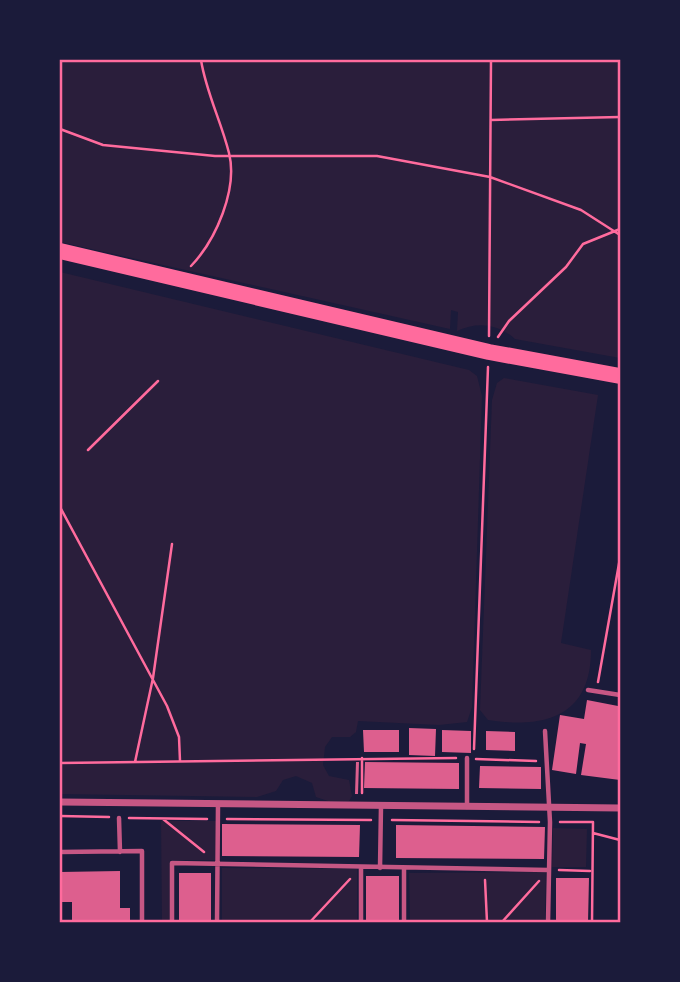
<svg xmlns="http://www.w3.org/2000/svg" width="680" height="982" viewBox="0 0 680 982" font-family="Raleway,sans-serif">
<style>
.green{fill:#2a1e3b}
.building{fill:#dd5f8e}
.lines{fill:none;stroke-linecap:round;stroke-linejoin:round}
.path{stroke:#ff6b9d;stroke-width:2.5}
.service{stroke:#c65784;stroke-width:4.5}
.minor{stroke:#c65784;stroke-width:7}
.primary{stroke:#ff6b9d;stroke-width:16}
.neatline{fill:none;stroke:#ff6b9d;stroke-width:2.5}
</style>
<rect width="100%" height="100%" fill="#1b1b3a"/>
<path class="green" d="M 60,60 L 620,60 L 620,358 L 515,339 C 498,324 478,321 457,331 L 458,312 L 451,310 L 450,329 L 60,242 Z
M 60,272 L 469,370 L 477,376 L 482,396 L 472,707 L 467,722 L 439,725 L 358,721 L 356,732 L 350,737 L 332,737 L 325,747 L 323,765 L 329,776 L 349,780 L 352,796 L 349,801 L 328,801 L 316,797 L 312,783 L 296,776 L 283,780 L 276,791 L 257,797 L 60,794 Z
M 504,378 L 598,395 L 561,643 L 591,650 C 591,716 546,729 488,720 L 480,710 L 492,400 L 497,383 Z
M 161,821 L 217,821 L 216,860 L 170,860 L 170,922 L 162,922 Z
M 553,828 L 587,829 L 586,867 L 552,867 Z
M 222,868 L 357,869 L 357,922 L 222,922 Z
M 546,872 L 545,922 L 410,922 L 409,873 Z"/>
<path class="building" d="M 587,700 L 618,706 L 620,780 L 581,775 L 586,744 L 580,743 L 576,774 L 552,770 L 560,715 L 584,719 Z
M 409,728 L 436,729 L 435,756 L 409,755 Z
M 363,730 L 399,730 L 399,752 L 364,752 Z
M 442,730 L 471,731 L 471,753 L 442,752 Z
M 486,731 L 515,732 L 515,751 L 486,750 Z
M 356,762 L 359,762 L 358,794 L 355,794 Z
M 365,762 L 459,763 L 459,789 L 364,788 Z
M 480,766 L 541,767 L 541,789 L 479,788 Z
M 222,824 L 360,825 L 359,857 L 222,856 Z
M 396,825 L 545,827 L 544,859 L 396,858 Z
M 120,871 L 120,908 L 130,908 L 130,922 L 72,922 L 72,902 L 60,902 L 60,872 Z
M 179,873 L 211,873 L 211,922 L 179,922 Z
M 366,876 L 399,876 L 399,922 L 366,922 Z
M 556,878 L 589,878 L 588,922 L 556,922 Z"/>
<g class="lines">
<path class="path" d="M 491,120 L 620,117
M 60,129 L 103,145 L 215,156 L 377,156 L 490,177 L 581,210 L 620,235
M 191,266 C 216,240 238,189 229,153 C 221,121 206,92 201,60
M 489,336 L 491,60
M 498,337 L 509,321 L 566,267 L 583,244 L 620,229
M 88,450 L 158,381
M 60,507 L 167,706 L 179,737 L 180,761
M 598,682 L 620,558
M 474,749 L 488,367
M 476,759 L 536,761
M 135,762 L 153,678 L 172,544
M 60,763 L 456,758
M 362,793 L 362,758
M 60,816 L 109,817
M 129,818 L 207,819
M 163,819 L 204,852
M 227,819 L 371,820
M 392,820 L 539,822
M 560,822 L 593,822 L 592,922
M 593,833 L 620,840
M 559,870 L 590,871
M 485,880 L 487,922
M 310,922 L 350,879
M 502,922 L 539,881"/>
<path class="service" d="M 588,690 L 620,695
M 545,731 L 550,822 L 548,922
M 467,807 L 467,758
M 119,818 L 120,852
M 60,852 L 142,851 L 142,922
M 380,868 L 381,806
M 404,868 L 404,922
M 172,922 L 172,863 L 549,870
M 217,922 L 218,806
M 361,922 L 361,867"/>
<path class="minor" d="M 60,802 L 620,808"/>
<path class="primary" d="M 60,251 L 489,352 L 620,376"/>
</g>
<rect width="680" height="982" fill="none" stroke="#1b1b3a" stroke-width="122"/>
<rect x="61" y="61" width="558" height="860" class="neatline"/>
</svg>
